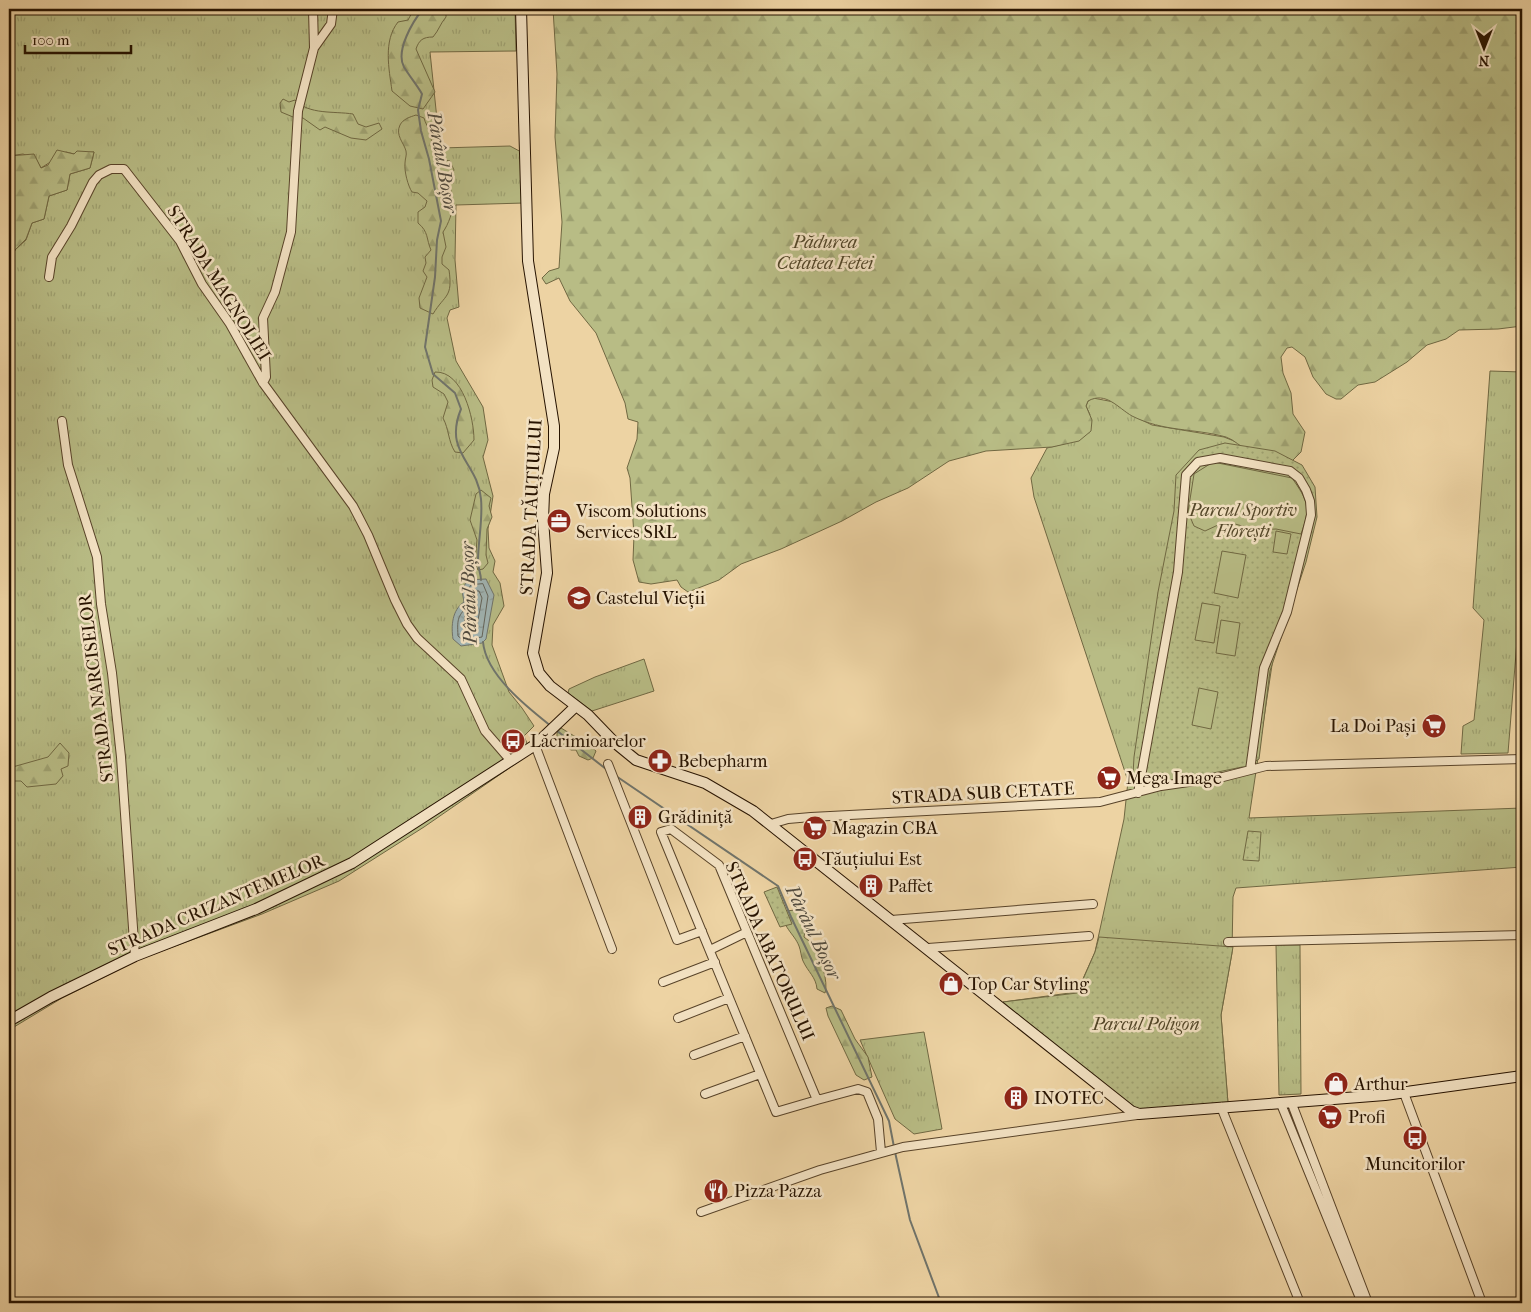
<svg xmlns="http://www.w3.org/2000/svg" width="1531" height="1312" viewBox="0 0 1531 1312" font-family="'IM FELL French Canon',serif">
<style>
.grass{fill:url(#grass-tufts);stroke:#706842}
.forest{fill:url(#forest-firs);stroke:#706842}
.park{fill:url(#park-dots);stroke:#706842}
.pitch{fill:#b8bc85;stroke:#706842}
.water{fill:url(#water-ripples);stroke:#70746b}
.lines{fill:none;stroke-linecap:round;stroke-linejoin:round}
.shore{stroke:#64645a;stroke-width:1}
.stream{stroke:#70746b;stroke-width:2}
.street-casing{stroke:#584329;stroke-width:10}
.secondary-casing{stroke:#271300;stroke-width:12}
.street{stroke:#f3e2c3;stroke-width:8}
.secondary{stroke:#f3e2c3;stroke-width:10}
.labels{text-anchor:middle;stroke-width:5;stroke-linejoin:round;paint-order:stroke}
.park-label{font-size:18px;font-style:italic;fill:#524628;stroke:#f3e2c3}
.street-label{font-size:18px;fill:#271300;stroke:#f3e2c3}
.poi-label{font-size:18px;fill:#271300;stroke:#f3e2c3;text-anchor:start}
.water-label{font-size:19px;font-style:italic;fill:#514b3f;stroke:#f3e2c3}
</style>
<defs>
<pattern id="grass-tufts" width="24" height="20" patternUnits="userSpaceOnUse" patternTransform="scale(1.25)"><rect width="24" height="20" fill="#b8bc85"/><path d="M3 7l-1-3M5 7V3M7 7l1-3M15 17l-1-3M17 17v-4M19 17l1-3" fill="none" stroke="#9ea171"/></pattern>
<pattern id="forest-firs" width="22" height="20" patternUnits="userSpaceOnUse" patternTransform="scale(1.25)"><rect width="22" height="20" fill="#b8bc85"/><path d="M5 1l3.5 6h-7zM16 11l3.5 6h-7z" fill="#9ea171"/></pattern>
<pattern id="park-dots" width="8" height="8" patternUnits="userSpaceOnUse" patternTransform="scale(1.25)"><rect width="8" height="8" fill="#b8bc85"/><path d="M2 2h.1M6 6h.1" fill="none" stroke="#9ea171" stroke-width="1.8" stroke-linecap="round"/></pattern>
<pattern id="water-ripples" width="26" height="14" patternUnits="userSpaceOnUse" patternTransform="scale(1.25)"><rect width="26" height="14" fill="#a0b4b3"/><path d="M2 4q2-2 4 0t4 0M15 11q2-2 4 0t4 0" fill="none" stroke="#8a9a98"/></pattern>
</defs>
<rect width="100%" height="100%" fill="#edd3a3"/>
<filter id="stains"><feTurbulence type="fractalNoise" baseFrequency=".004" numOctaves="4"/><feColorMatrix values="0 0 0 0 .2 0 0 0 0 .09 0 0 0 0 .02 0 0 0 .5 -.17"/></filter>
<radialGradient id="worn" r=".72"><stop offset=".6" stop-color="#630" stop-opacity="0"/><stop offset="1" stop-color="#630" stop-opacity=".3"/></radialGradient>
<path class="grass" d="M 9,9 L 515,9 L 516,51 L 430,52 L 440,148 L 510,146 L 523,153 L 524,203 L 456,205 L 455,260 L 459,307 L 450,310 L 447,318 L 456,361 L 483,407 L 488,440 L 483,457 L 493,496 L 488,529 L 489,548 L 495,561 L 493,572 L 500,583 L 504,606 L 493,625 L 492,645 L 509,692 L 522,708 L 534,726 L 524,736 L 531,753 L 424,827 L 339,881 L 262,914 L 140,959 L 62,998 L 9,1030 L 9,266 L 15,250 L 26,240 L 32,223 L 44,219 L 49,196 L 67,190 L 70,174 L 90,168 L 94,152 L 74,154 L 66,152 L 41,168 L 36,159 L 23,154 L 9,156 Z
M 1490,371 L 1522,372 L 1522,578 L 1508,753 L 1461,754 L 1463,726 L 1474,720 L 1484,620 L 1473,608 Z
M 1093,398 L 1114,402 L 1132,415 L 1152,425 L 1224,437 L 1239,443 L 1248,450 L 1290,463 L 1294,461 L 1293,525 L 1249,818 L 1522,808 L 1522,867 L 1236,888 L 1233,897 L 1232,953 L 1221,1015 L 1228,1103 L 1003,1002 L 1077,992 L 1095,952 L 1124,819 L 1128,781 L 1034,497 L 1031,478 L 1047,448 L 1063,444 L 1090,415 L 1086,406 L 1088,401 Z
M 644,659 L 654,691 L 592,711 L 568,693 L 569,689 L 595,677 Z
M 1276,945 L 1300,945 L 1301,1094 L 1279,1095 Z
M 924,1032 L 942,1129 L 914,1134 L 895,1119 L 860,1040 Z"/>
<path class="forest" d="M 414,9 L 446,9 L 446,17 C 440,24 439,30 433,37 C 423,37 419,40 416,49 L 435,92 L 423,109 L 410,106 L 392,91 C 389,69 383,41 398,22 L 408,20 Z
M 553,9 L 1522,9 L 1522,326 L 1498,329 L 1459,330 L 1446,339 L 1427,345 L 1407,362 L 1375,382 L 1358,385 L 1341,399 L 1336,399 L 1326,394 L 1313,377 L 1305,357 L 1292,347 L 1287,348 L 1281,357 L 1283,373 L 1291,393 L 1293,414 L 1305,432 L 1301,452 L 1290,463 C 1277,459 1261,457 1249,451 C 1240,447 1235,440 1226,437 C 1193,428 1164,432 1132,416 C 1118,408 1106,391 1088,401 L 1086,406 L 1092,420 L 1091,431 L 1079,441 L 1052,447 L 986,451 L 949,461 L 908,488 L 876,502 L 842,521 L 781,549 L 741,564 L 719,580 L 688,592 L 681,587 L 677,580 L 651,584 L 639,582 L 633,560 L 634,535 L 630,478 L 627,468 L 637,439 L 638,422 L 628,419 L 625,403 L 596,333 L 570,301 L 559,278 L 546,284 L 542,278 L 549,271 L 559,268 L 562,222 L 555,137 L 557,74 Z
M 283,99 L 289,102 L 295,100 C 309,115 334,111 353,114 L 358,124 L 366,127 L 379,123 L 382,129 L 366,140 L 351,138 L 325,127 L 320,130 L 303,118 L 293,117 L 281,112 L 280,103 Z
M 416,115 L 424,118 C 425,123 429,128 430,133 C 434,149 429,158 450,161 L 454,170 C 447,183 451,188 453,201 C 454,210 448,225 443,232 L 446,247 L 442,257 L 442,264 L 449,270 C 453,298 445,294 433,314 L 420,308 L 419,298 L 427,277 L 423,271 L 426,263 L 425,257 L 431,250 C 426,239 429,232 418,223 L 418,212 L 425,207 L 427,201 L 418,193 L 412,192 C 408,186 404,171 405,163 C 405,159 407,155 406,151 C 404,143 395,135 400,125 C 403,119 410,117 416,115 Z
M 57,150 L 74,154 L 77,151 L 94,152 L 90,168 L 70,174 L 67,190 L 49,196 L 44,219 L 32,223 L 26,239 L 15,250 L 9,266 L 9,156 L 34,154 L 41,168 L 48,165 Z
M 435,372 C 463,371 474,419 474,440 L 463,453 L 455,452 C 448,441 449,429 443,418 L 448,402 L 444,394 L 433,387 L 432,380 Z
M 481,490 L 491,498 L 489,506 L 492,517 L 487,529 L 486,555 L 488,563 L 483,569 L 478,570 L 475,563 L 477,540 L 470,520 L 476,494 Z
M 561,728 L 589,745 L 596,751 L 593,758 L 588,760 L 579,756 L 576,750 L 571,750 L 557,740 L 557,733 Z
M 60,743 L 69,753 L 68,766 L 61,769 L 63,776 L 56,784 L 27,787 L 21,781 L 9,781 L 9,768 L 48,757 Z
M 796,910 L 807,913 L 810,919 L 806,924 L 804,937 C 807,940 812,942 814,945 C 820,955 829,983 825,993 L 817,989 C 816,977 808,972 803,961 C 801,957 801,951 799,946 C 794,933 780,926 785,911 Z
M 832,1006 L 841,1010 L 855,1039 L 868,1057 L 872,1077 L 864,1080 L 856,1075 L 828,1016 L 826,1008 Z"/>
<path class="park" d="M 1225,443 L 1275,451 L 1302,465 L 1315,487 L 1317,517 L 1306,562 L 1270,671 L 1259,759 L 1247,766 L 1135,789 L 1133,775 L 1134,757 L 1158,592 L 1174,511 L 1176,475 L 1199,450 Z
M 1248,831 L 1261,832 L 1259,861 L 1243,860 Z
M 777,887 L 792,924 L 780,927 L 764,892 Z
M 1099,937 L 1233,947 L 1221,1015 L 1228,1103 L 1139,1111 L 1105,1087 L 1003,1002 L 1077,993 L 1095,952 Z"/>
<path class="pitch" d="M 1213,462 L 1292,478 C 1308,501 1311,507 1301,534 L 1276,529 L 1257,530 L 1235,524 L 1218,525 L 1205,531 L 1194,526 L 1188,512 L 1194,474 Z
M 1276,531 L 1291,534 L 1287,554 L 1273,552 Z
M 1222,551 L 1246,555 L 1238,598 L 1214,593 Z
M 1202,603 L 1220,606 L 1214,643 L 1195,640 Z
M 1221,620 L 1240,623 L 1235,656 L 1216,653 Z
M 1199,688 L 1218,692 L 1211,729 L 1192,725 Z"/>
<path class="water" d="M 486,579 L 494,595 L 486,639 L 482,643 L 461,646 L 453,639 C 451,626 452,610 464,602 L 462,591 L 467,580 Z"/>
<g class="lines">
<path class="shore" d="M 483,584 L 488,596 L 482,637 L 463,640 L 458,636 C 457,617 458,617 469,604 L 467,591 L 471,585 Z
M 476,591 L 479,591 L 482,598 L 476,631 L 466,634 L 464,631 L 465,616 L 475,605 Z"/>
<path class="stream" d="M 423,9 C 413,21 395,51 404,67 C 410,77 417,85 422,94 L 418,110 L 421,131 L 429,159 L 441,221 L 437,240 L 435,277 L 425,347 L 433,374 L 455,393 L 461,409 C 443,453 478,462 481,499 C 483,520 478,541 478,561 C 478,568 481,574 481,580
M 483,642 C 486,675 527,707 551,726
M 556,730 L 606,769
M 616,776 L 778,886 L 791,917 L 889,1121 L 894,1147
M 895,1152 L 910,1220 L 941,1303"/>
<defs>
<path id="street" d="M 314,48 L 331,24 L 333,9
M 49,277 L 52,257 L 71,226 L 93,182 L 99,175 L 111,169 L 124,169 L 180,241 L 202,284 L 230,324 L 263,383 L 353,506 L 368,535 L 395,600 L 407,624 L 417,638 L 461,679 L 485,731 L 510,760
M 263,383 L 266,377 L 263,318 L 275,292 L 291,232 L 298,111 L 314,48 L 313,9
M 62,421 L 68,465 L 97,557 L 101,604 L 112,673 L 121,757 L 135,956
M 535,745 L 612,949
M 608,764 L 677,940 L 702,931
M 1138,793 L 1178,572 L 1186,475 L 1198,462 L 1220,458 L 1290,471 L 1299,478 L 1306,490 L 1310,501 L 1311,515 L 1287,612 L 1264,668 L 1250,770
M 771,824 L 788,819 L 811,817 L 1100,802 L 1161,786 L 1223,777 L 1266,766 L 1522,759
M 891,920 L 1093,904
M 1228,942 L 1522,935
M 928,948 L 1089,936
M 710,950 L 747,932
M 663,982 L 715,962
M 678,1018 L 729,998
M 694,1055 L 745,1036
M 1404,1093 L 1482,1303
M 705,1094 L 760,1074
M 817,1100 L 776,1112 L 661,832 L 671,829 L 719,865 L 817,1100 L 858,1089 L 867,1092 L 878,1119 L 881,1152
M 1281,1104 L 1362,1303
M 1292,1104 L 1368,1303
M 1221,1107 L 1300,1303
M 701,1212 L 820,1170 L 903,1147 L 1137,1115"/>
<path id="secondary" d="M 521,9 L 528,261 L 554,426 L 554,448 L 544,494 L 543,520 L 547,573 L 533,653 L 539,673 L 550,686 L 588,715 L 614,742 L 636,760 L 705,783 L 753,811 L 1131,1111 L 1139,1114 L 1385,1095 L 1522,1076
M 9,1021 L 51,997 L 135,956 L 256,909 L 352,863 L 535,745 L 576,706"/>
</defs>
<use href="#street" class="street-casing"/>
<use href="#secondary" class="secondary-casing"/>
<use href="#street" class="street"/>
<use href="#secondary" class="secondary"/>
</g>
<defs>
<symbol id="office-disc" viewBox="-11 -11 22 22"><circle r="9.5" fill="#8f2418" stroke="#f3e2c3"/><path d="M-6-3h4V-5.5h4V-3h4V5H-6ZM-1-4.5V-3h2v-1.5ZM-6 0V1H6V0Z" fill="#fff"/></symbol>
<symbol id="school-disc" viewBox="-11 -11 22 22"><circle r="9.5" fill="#8f2418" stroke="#f3e2c3"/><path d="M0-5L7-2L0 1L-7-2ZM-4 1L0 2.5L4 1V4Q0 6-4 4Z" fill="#fff"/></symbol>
<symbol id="supermarket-disc" viewBox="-11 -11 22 22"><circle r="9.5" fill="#8f2418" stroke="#f3e2c3"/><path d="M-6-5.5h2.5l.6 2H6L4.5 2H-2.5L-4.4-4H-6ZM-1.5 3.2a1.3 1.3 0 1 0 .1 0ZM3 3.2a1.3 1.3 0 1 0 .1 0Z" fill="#fff"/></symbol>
<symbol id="bus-disc" viewBox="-11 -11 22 22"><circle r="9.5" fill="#8f2418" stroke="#f3e2c3"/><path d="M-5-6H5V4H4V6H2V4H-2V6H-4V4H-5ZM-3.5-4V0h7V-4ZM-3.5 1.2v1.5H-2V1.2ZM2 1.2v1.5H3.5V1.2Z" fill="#fff"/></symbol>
<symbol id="pharmacy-disc" viewBox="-11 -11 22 22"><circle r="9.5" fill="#8f2418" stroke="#f3e2c3"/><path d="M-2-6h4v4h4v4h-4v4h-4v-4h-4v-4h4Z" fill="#fff"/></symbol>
<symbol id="building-disc" viewBox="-11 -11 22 22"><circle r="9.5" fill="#8f2418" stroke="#f3e2c3"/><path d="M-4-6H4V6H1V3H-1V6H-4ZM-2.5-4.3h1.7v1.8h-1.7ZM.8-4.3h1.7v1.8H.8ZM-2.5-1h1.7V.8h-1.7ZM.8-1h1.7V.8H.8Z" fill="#fff"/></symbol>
<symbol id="shop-disc" viewBox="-11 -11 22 22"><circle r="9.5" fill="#8f2418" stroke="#f3e2c3"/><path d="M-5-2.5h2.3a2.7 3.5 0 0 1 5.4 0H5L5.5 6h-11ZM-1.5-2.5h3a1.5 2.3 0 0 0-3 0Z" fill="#fff"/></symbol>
<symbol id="restaurant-disc" viewBox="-11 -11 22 22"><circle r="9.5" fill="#8f2418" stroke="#f3e2c3"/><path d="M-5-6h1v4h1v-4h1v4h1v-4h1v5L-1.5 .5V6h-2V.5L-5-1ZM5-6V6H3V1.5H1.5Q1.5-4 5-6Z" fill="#fff"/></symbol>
</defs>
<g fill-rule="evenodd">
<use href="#office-disc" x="545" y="507" width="28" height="28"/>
<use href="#school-disc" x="565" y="584" width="28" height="28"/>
<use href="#supermarket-disc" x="1420" y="712" width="28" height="28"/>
<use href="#bus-disc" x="499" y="727" width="28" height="28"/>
<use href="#pharmacy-disc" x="646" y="747" width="28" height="28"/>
<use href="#supermarket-disc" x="1095" y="764" width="28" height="28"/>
<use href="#building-disc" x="626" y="803" width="28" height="28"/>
<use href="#supermarket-disc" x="801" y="814" width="28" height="28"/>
<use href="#bus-disc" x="791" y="845" width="28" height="28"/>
<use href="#building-disc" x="857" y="872" width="28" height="28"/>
<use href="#shop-disc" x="937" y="970" width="28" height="28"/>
<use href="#shop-disc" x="1322" y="1070" width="28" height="28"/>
<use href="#building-disc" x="1002" y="1084" width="28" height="28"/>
<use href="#supermarket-disc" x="1316" y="1103" width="28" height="28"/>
<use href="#bus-disc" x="1401" y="1124" width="28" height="28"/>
<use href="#restaurant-disc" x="702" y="1177" width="28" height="28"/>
</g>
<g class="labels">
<g class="park-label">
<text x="825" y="248">Pădurea<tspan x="825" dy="21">Cetatea Fetei</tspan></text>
<text x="1243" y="516">Parcul Sportiv<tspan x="1243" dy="21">Florești</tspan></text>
<text x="1146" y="1030">Parcul Poligon</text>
</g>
<g class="street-label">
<text transform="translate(219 283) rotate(58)" y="6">STRADA MAGNOLIEI</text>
<text transform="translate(531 507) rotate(-87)" y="6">STRADA TĂUȚIULUI</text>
<text transform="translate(96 688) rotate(-97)" y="6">STRADA NARCISELOR</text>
<text transform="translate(983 793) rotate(-3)" y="6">STRADA SUB CETATE</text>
<text transform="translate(216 905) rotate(-23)" y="6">STRADA CRIZANTEMELOR</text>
<text transform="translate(770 951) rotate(66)" y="6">STRADA ABATORULUI</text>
</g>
<g class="poi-label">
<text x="576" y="517">Viscom Solutions<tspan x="576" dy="21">Services SRL</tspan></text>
<text x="596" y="604">Castelul Vieții</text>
<text x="1416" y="732" text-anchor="end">La Doi Pași</text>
<text x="530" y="747">Lăcrimioarelor</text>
<text x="678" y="767">Bebepharm</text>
<text x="1126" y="784">Mega Image</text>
<text x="658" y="823">Grădiniță</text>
<text x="832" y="834">Magazin CBA</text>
<text x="822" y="865">Tăuțiului Est</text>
<text x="888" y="892">Paffet</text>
<text x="968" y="990">Top Car Styling</text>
<text x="1354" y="1090">Arthur</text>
<text x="1034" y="1104">INOTEC</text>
<text x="1348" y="1123">Profi</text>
<text x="1415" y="1170" text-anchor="middle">Muncitorilor</text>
<text x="734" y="1197">Pizza Pazza</text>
</g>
<g class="water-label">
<text transform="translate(443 162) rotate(80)" y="7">Pârâul Boșor</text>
<text transform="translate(468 593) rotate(-92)" y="7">Pârâul Boșor</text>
<text transform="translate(814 932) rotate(64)" y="7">Pârâul Boșor</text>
</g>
</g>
<rect width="1531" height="1312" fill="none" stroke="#edd3a3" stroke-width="30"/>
<rect x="10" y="10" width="1511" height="1292" fill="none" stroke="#271300" stroke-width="2.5"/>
<rect x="15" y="15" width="1501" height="1282" fill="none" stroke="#271300"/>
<g transform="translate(1484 48) rotate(180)" stroke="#f3e2c3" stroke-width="4" paint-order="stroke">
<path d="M0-4L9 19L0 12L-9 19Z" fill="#271300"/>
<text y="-8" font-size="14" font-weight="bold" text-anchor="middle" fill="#271300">N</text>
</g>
<path d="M25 45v8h106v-8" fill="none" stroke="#271300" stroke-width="2.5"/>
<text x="32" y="45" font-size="15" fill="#271300" stroke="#f3e2c3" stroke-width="4" paint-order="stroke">100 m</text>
<rect width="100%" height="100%" filter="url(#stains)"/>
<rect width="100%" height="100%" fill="url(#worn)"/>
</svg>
